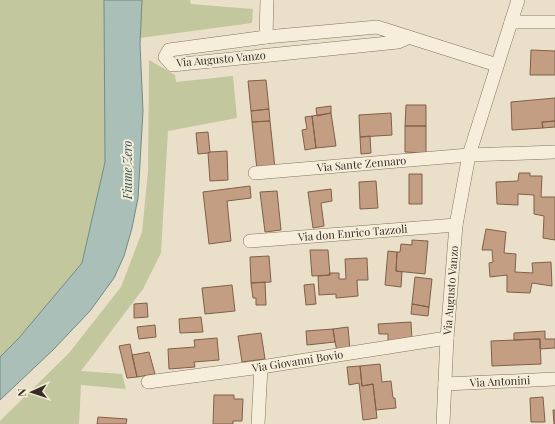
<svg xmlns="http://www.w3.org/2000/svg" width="555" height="424" viewBox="0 0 555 424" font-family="'Playfair Display',serif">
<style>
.green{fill:#c2c79e}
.water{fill:#a9bfb8;stroke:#718c86}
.building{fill:#c49e83;stroke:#815f48}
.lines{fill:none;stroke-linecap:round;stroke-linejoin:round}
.minor-casing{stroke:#85735f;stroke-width:14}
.minor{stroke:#f6eedb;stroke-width:13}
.labels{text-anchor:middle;stroke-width:4;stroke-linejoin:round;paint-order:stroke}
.street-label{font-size:11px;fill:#372c21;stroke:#f2ebd8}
.water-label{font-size:12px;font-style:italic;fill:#325552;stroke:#f2ebd8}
</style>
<rect width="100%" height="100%" fill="#eae0c9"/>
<path class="green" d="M 0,0 L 104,0 L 105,162 L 82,263 L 18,339 L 0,357 Z
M 142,0 L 190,0 L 191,4 L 253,9 L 252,23 L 140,38 Z
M 149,60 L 175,75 L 176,82 L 233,76 L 237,118 L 168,131 L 161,253 L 143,289 L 81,371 L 122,374 L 126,389 L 81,385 L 79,424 L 0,424 L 0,421 L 69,353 L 121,287 L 142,232 L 148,171 Z"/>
<path class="water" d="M 104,0 L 142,0 L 140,44 L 143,111 L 138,198 L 132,228 L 124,256 L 114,278 L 90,311 L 53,350 L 0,400 L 0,357 L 18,339 L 82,263 L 105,162 Z"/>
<path class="building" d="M 531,50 L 555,51 L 555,75 L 530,75 Z
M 266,80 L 269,109 L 251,111 L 248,81 Z
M 555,98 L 555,121 L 542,122 L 543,128 L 512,130 L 511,102 Z
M 406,105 L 426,105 L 426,126 L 405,126 Z
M 331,106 L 331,113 L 317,116 L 316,108 Z
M 269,109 L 270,121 L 252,122 L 251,111 Z
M 331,113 L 336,146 L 316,148 L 312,116 Z
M 391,113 L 392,135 L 360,137 L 359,115 Z
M 312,116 L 316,148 L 305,150 L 302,130 L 307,129 L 305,117 Z
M 270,121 L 275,168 L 257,170 L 252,122 Z
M 555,121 L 555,127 L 543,128 L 542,122 Z
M 405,126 L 426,126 L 426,153 L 405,152 Z
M 208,132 L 210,152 L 208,153 L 198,154 L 196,133 Z
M 370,136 L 371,153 L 361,154 L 360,137 Z
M 227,151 L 228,180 L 210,181 L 208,153 L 210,152 Z
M 519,173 L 530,173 L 530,176 L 542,176 L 541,197 L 555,197 L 555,240 L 543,238 L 544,216 L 534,214 L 534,195 L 518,194 L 518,205 L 497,204 L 496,182 L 518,181 Z
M 409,174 L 422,174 L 422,204 L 409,204 Z
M 376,181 L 378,208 L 360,209 L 359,182 Z
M 250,186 L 251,198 L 227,201 L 231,241 L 209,244 L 203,192 Z
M 331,189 L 332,201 L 321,203 L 324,226 L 313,228 L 308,192 Z
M 277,191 L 281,230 L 265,232 L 260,192 Z
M 486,229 L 506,232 L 504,253 L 516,254 L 515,272 L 533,273 L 532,263 L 551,262 L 552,286 L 532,283 L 530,293 L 507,292 L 507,275 L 490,277 L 489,263 L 493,262 L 492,250 L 482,250 Z
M 412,240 L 428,241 L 425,274 L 396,271 L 397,252 L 400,252 L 401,244 L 412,245 Z
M 310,250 L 328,250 L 330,275 L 312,276 Z
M 388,251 L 397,252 L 396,271 L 402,272 L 401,287 L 385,285 Z
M 269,256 L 271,282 L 251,283 L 250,257 Z
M 367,258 L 368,280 L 357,280 L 358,296 L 336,298 L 336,294 L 319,295 L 318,276 L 330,275 L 329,273 L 339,273 L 339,279 L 346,279 L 345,259 Z
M 415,277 L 432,279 L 429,307 L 412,304 Z
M 265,282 L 266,305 L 256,305 L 256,298 L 253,298 L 251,283 Z
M 314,284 L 316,304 L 306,305 L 304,285 Z
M 232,285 L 235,311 L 205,314 L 202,288 Z
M 147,303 L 148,317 L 134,318 L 134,304 Z
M 412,304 L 429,307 L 428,316 L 411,314 Z
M 201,317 L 203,332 L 180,333 L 179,319 Z
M 411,322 L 412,340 L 388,342 L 388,334 L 379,334 L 378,324 Z
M 155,325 L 156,337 L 139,339 L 137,327 Z
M 348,327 L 350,350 L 337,351 L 335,342 L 333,329 Z
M 333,329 L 335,342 L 307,345 L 306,331 Z
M 545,331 L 545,339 L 555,339 L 555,348 L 540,349 L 540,339 L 514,340 L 514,333 Z
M 261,333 L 265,359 L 242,362 L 238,336 Z
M 217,338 L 219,360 L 194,362 L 195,367 L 169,369 L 168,349 L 195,347 L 194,340 Z
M 540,339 L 541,364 L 492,366 L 491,341 Z
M 130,344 L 137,377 L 127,378 L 119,346 Z
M 149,352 L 155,374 L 137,377 L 132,355 Z
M 380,364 L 382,382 L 391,381 L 393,398 L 395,398 L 396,408 L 376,410 L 373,384 L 362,386 L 360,366 Z
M 360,366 L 362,386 L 373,384 L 377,418 L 363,420 L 359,383 L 349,385 L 347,367 Z
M 214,395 L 234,395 L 234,399 L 243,399 L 242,421 L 233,421 L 233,424 L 213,424 Z
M 543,397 L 545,422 L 531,422 L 530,398 Z
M 553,410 L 555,410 L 555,424 L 554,424 Z
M 98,417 L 127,419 L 126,424 L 97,424 Z"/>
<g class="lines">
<defs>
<g id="minor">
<path d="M 511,22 L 555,22"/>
<path d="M 266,37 L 267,0"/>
<path d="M 407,38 L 398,42 L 172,65 L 165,57 L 169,50 L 266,37 L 377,27 L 497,65"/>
<path id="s1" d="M 255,173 L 469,155 L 555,152"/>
<path id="s2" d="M 250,241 L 456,225"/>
<path id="s3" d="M 148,382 L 261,367 L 447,338"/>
<path id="s4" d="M 445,384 L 555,379"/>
<path d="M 258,424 L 261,367"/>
<path id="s5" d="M 443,424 L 447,338 L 456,225 L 469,155 L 518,0"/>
</g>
</defs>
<use href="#minor" class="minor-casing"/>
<use href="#minor" class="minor"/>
</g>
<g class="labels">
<g class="street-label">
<text transform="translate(221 59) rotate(-5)" y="4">Via Augusto Vanzo</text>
<text dy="4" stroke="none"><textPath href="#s1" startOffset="107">Via Sante Zennaro</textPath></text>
<text dy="4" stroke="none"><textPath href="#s2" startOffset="103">Via don Enrico Tazzoli</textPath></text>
<text dy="4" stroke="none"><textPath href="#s5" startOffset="134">Via Augusto Vanzo</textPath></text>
<text dy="4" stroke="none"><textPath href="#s3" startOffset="151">Via Giovanni Bovio</textPath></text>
<text dy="4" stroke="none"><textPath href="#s4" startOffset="55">Via Antonini</textPath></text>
</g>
<g class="water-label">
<text transform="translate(128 170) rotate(-90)" y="4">Fiume Zero</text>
</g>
</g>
<g transform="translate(32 392) rotate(267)" stroke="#f2ebd8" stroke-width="3" paint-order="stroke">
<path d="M0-3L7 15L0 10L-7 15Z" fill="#372c21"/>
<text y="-6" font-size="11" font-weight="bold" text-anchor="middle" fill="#372c21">N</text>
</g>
</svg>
